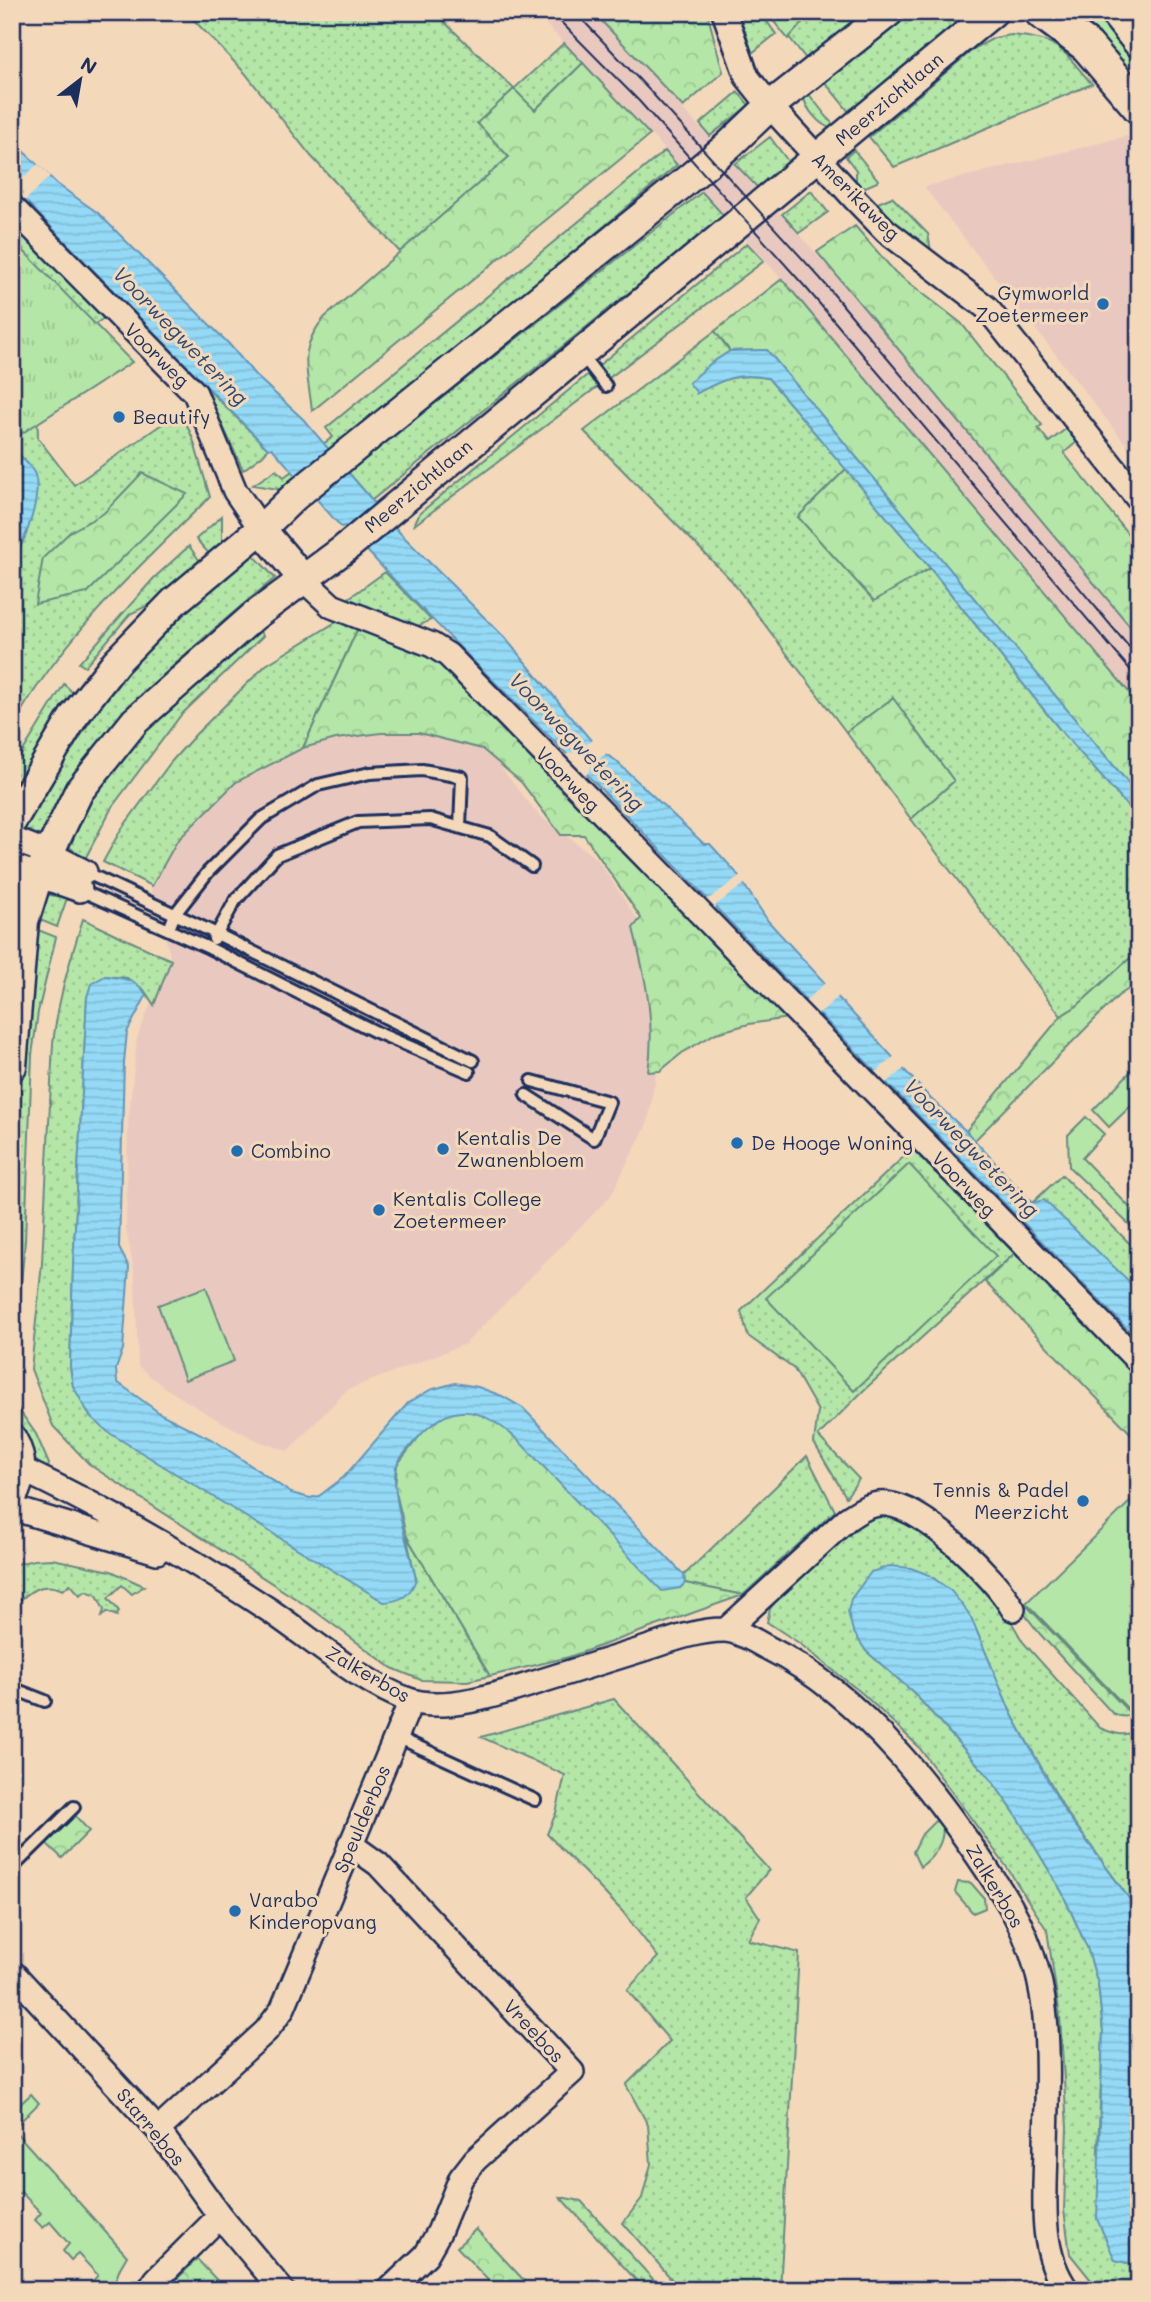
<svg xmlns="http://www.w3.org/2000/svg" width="1151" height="2302" viewBox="0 0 1151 2302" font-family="Mali,sans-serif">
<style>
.built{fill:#e9c9bf}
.grass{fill:url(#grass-dots);stroke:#688a82;stroke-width:2}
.forest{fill:url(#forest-crowns);stroke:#688a82;stroke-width:2}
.park{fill:url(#park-tufts);stroke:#688a82;stroke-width:2}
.garden{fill:#b4e6a7;stroke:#688a82;stroke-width:2}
.water{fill:url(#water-rules);stroke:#6496b9;stroke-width:2}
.pier{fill:#f4d8ba}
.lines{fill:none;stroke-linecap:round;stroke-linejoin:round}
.service-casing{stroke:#1b2f5e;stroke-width:16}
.minor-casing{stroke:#1b2f5e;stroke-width:28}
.tertiary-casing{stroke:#1b2f5e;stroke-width:33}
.secondary-casing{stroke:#1b2f5e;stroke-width:37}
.service{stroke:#f4d8ba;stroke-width:10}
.minor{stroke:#f4d8ba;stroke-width:23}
.tertiary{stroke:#f4d8ba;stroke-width:28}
.secondary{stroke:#f4d8ba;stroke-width:32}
.tram{stroke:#1b2f5e;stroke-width:2}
.poi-dot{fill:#1f6fb2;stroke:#f4d8ba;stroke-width:2.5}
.labels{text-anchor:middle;stroke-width:6;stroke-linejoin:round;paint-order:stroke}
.street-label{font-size:19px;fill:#1b2f5e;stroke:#f4d8ba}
.poi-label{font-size:19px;fill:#1b2f5e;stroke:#f4d8ba;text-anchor:start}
.water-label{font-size:21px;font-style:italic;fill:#2d4975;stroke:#f4d8ba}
</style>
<defs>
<pattern id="grass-dots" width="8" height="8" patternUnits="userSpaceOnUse" patternTransform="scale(1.75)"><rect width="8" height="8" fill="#b4e6a7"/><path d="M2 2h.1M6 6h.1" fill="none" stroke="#9ac692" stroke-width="1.8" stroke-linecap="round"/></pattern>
<pattern id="forest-crowns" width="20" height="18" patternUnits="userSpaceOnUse" patternTransform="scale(1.75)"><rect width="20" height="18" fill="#b4e6a7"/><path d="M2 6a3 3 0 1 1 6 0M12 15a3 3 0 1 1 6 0" fill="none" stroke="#9ac692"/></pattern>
<pattern id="park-tufts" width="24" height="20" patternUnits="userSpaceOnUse" patternTransform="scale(1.75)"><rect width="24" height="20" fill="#b4e6a7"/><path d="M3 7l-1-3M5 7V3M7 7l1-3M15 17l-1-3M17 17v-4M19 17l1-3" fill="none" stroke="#9ac692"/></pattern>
<pattern id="water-rules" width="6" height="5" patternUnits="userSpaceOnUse" patternTransform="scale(1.75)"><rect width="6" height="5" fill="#94daf6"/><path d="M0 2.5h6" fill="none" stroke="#7fbbd5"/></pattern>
</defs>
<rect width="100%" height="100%" fill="#f4d8ba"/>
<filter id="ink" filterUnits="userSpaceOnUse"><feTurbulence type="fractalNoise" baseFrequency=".0143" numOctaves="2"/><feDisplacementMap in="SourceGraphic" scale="14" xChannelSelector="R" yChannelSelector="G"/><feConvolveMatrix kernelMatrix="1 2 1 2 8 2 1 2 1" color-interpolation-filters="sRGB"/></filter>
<g filter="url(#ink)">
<path class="built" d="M 534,12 L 593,12 L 830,268 L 1139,637 L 1139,704 L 798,297 L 629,110 Z
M 1127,136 L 1139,151 L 1139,461 L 924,187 Z
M 418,725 L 484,747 L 539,815 L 598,860 L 641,925 L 659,1056 L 648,1122 L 610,1197 L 465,1344 L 347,1390 L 288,1451 L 258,1441 L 218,1420 L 165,1388 L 138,1366 L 135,1277 L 126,1229 L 128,1124 L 137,1038 L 170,954 L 151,890 L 174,837 L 234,776 L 302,740 Z"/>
<path class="grass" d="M 186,12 L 434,12 L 514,89 L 564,43 L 583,63 L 535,110 L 478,123 L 509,157 L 400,252 L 311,156 L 245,73 Z
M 738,12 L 760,12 L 776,34 L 752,53 Z
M 812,12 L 868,12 L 807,60 L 789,37 Z
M 906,12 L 972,12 L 850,113 L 823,80 Z
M 1068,12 L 1098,12 L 1139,62 L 1139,91 Z
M 1011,35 C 1061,39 1061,49 1092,84 L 894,167 L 869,137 L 975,48 L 994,38 Z
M 738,92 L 749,105 L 710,136 L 700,124 Z
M 808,93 L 834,126 L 831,128 C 820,126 806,109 804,98 Z
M 770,137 L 790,164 L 758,188 L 735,164 Z
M 854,150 L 878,180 L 877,182 L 863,188 L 856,181 L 856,170 L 846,157 Z
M 665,151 L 677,165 L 333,454 L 323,444 L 333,437 L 326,428 Z
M 811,191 L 828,212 L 799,233 L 782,214 Z
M 702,192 L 724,216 L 372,500 L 348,472 Z
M 892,197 L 928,234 L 931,251 L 873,205 Z
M 12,222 L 105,317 L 36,368 L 38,438 L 74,485 L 181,411 L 193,439 L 210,497 C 137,568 62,638 12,727 L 12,561 L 26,535 L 35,475 L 15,452 L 12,444 Z
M 747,243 L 764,261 L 413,526 L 420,513 Z
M 715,331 L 730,351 L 710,364 L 697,393 C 724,379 737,373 768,378 L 846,469 L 798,517 L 874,600 L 930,568 L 1061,731 L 1139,819 L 1139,950 L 1077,1006 L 1061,1016 L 911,819 L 954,781 L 893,699 L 846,732 L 731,580 L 584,431 Z
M 204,385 L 268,449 L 263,455 L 243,470 Z
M 276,470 L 284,477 L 292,471 L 301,482 L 290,491 L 253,485 Z
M 222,516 L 222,548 L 211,556 L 196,539 Z
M 189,546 L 202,564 L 167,596 L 130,614 L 85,667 L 79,663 L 154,578 Z
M 250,551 L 275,578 C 218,625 160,674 110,729 C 82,761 61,800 40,836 L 23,828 C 66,757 109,686 166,626 C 192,599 223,576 250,551 Z
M 385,572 L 431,620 L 416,627 L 352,602 L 349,598 Z
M 341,619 L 358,628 L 303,748 L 236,782 L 177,841 L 152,886 L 103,862 L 120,831 L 171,762 L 196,734 L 266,665 Z
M 257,628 L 263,636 L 181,715 L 112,807 L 85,859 L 64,843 L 94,791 L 135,735 Z
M 64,684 L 77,697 L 19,785 L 12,789 L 12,769 Z
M 44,894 L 67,898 L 57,927 L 35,918 Z
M 83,919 L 171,960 L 154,1005 L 144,990 L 127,978 L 105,976 L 87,997 L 73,1267 L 70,1366 L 73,1386 L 416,1579 L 406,1535 L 490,1676 L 467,1681 L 421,1680 L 392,1668 L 316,1612 L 90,1465 L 53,1426 L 31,1369 L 42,1263 L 53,1043 C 58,1000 70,960 83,919 Z
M 33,928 L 56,937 L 38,1012 L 32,1055 L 25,1241 L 14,1356 L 12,1212 Z
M 914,1147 L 1017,1251 L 864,1390 L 818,1436 L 859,1479 L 846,1497 L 814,1443 L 818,1411 L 794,1369 L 748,1336 L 741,1311 Z
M 1062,1175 L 1139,1253 L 1139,1291 L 1044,1201 L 1032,1203 Z
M 12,1392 L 17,1407 L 36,1434 L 49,1464 L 47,1471 L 35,1460 L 12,1414 Z
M 807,1456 L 835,1511 L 743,1595 L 685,1583 L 684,1575 Z
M 877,1515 L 896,1517 L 948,1549 L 1001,1604 L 1023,1642 L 1100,1728 C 1114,1734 1124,1737 1139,1731 L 1139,1912 L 1065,1810 L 1011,1713 L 970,1615 L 866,1651 L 913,1692 L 989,1777 L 1014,1812 L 1062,1892 L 1087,1947 L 1098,1984 L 1103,2031 L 1098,2151 L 1115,2260 L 1139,2266 L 1139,2290 L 1099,2290 L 1070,2254 L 1064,2210 L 1067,2127 L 1060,2016 L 1047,1930 L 1006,1866 L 918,1746 L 863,1694 L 799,1643 L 767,1622 L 770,1609 L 779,1597 L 861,1522 Z
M 52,1559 L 111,1571 L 144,1586 L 132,1594 L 122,1585 L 108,1598 L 119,1611 L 117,1616 L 107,1612 L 102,1616 L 104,1610 L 97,1595 L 86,1591 L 80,1595 L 70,1584 L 63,1590 C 41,1580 28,1592 12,1608 L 12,1565 L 34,1560 Z
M 614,1699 L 769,1870 L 746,1897 L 760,1918 L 748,1940 L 799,1953 L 780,2290 L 681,2290 L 623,2223 L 642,2198 L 651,2164 L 648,2125 L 626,2085 L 670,2041 L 627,1990 L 658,1957 L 622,1911 L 547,1834 L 556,1813 L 565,1775 L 481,1737 Z
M 560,2197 L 581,2201 L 663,2290 L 645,2290 Z"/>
<path class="forest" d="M 593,12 L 707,12 L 723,72 L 683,107 Z
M 583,63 L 650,135 L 312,411 C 308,371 296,350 325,317 L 509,157 L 477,123 L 514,89 L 535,110 Z
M 855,226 L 895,272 L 961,323 L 1042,425 L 1038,428 L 1049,442 L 1067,428 L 1078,441 L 1064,453 L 1139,548 L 1139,637 L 817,252 Z
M 782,279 L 1139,704 L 1139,796 L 767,350 L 730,351 L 715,331 Z
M 846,469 L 930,568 L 874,601 L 798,517 Z
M 142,473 L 187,494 L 87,593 L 35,604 L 43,558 L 70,532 L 104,513 Z
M 358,628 L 417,650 L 445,668 L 788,1018 L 749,1024 L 716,1033 L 682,1053 L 660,1071 L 648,1072 C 656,1023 645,975 633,928 L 641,918 L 584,835 L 561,835 L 521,782 L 482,749 L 419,733 L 381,733 L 336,739 L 303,748 Z
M 893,698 L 954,781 L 911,819 L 846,732 Z
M 1139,950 L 1139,982 L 1118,996 L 974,1141 L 966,1131 L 1061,1016 L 1077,1006 Z
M 1017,1251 L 1139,1374 L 1139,1442 L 985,1282 Z
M 467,1411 L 486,1416 L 504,1426 L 680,1588 L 685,1583 L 743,1595 L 569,1657 L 490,1676 L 406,1535 L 395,1488 L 397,1465 L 422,1433 L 436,1419 L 449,1413 Z
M 1025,1604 L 1127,1710 L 1139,1699 L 1139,1710 C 1130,1718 1123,1718 1112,1713 L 1040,1634 L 1019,1607 Z
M 73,1813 L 89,1831 L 62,1858 L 44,1841 Z
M 935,1821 L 942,1823 C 946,1841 934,1857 920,1867 L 913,1852 L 922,1834 Z
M 958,1882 L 971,1883 L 984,1898 L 985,1908 L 973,1913 L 955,1892 Z
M 476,2229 L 533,2290 L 497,2290 L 457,2247 Z
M 197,2259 L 226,2290 L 170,2290 L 168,2288 Z"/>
<path class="park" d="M 12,239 L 132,362 L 13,439 L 12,428 Z"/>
<path class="garden" d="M 766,12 L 812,12 L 788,39 Z
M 1139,1063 L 1139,1098 L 1109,1127 L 1093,1110 Z
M 1086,1117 L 1104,1134 L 1082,1158 L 1139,1217 L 1139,1234 L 1069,1167 L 1068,1135 Z
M 909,1164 L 996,1256 L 854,1391 L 766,1298 Z
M 206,1287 L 234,1361 L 185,1380 L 158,1305 Z
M 1139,1493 L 1139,1696 L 1127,1708 L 1026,1603 Z
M 31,2094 L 39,2103 L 13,2129 L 127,2256 L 120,2268 L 112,2290 L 98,2290 L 92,2282 L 98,2275 L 78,2254 L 71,2260 L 63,2251 L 69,2244 L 50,2222 L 43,2228 L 35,2220 L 41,2213 L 21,2192 L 14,2197 L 12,2195 L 12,2112 Z"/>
<path class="water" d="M 12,140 L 57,184 L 98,213 L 229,344 L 255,375 L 303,419 L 400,533 L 505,638 L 599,750 L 615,760 L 704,844 L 710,844 L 735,871 L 768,921 L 931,1099 L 966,1131 L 1032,1203 L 1044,1200 L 1139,1291 L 1139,1341 C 958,1157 779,973 600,788 C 515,700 426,618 345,526 L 341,527 L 272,448 L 268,449 L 12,187 Z
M 767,350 L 1139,796 L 1139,819 L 1061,731 L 930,568 L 768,378 C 737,372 724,379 697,393 L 689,383 L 710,364 L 730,351 Z
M 12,444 C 17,456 31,463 35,475 C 42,497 25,543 12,561 Z
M 105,976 C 120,978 140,979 146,996 L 127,1032 L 124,1062 L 119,1248 L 129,1267 L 123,1349 L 116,1369 L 117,1382 L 161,1414 L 215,1441 L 291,1493 L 310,1498 L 319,1496 L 344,1477 L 408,1403 L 430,1390 L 455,1383 L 478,1387 L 502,1396 L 523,1408 L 684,1575 L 685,1583 L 680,1588 L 662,1591 L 520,1442 C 481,1406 452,1398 415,1441 C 409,1448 399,1458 396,1467 C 390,1492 410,1552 416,1579 C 410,1596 402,1601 384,1602 L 108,1432 L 90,1416 L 73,1386 L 70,1366 L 73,1267 L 87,997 L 91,984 Z
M 890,1566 L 911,1568 L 929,1575 L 951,1591 L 970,1615 L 1011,1713 L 1064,1810 L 1139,1912 L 1139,2266 L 1115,2260 L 1097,2219 L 1103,2031 L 1098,1984 L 1087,1947 L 1062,1892 L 1014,1812 L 989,1777 L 913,1692 L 866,1651 L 853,1631 L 848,1612 L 851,1599 L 871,1572 Z"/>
<path class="pier" d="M 38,164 L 50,176 L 23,203 L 12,192 L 12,188 Z
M 594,739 L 608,752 L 593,764 L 585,777 L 565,755 L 579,750 Z
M 742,875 L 747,882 L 716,905 L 715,912 L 703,899 L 710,898 Z
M 828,981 L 840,995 L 815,1017 L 803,1003 Z
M 896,1055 L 906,1067 L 886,1083 L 885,1088 L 869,1071 L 877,1071 Z"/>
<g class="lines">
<defs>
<path id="service" d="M 581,354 L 606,386
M 85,872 L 217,934 L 473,1061
M 80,890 L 209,948 L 376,1032 L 469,1072
M 169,929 L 175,914 L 208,872 L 261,819 L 318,785 L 370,773 L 422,770 L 462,777 L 460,827
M 214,939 L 235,901 L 277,855 L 358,822 L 430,819 L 490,836 L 532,866
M 526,1095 L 594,1139 L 609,1102 L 532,1081
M 12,1688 L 45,1701
M 397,1737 L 535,1800
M 12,1868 L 74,1807"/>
<path id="minor" d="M 724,12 L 747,77 L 770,106 L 855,199 L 886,231 L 987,308 L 1139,500
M 12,207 L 195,393 L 235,491 L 261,529
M 304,580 L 332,606 L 432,645 L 448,655 L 1139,1362
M 12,839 L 48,853 L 85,872
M 12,866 L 80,890
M 21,1469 C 106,1509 190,1558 269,1610 C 312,1639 361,1683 409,1700 C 445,1713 506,1692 541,1681 C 576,1670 611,1659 647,1648 C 671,1640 698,1630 724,1630 C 738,1630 755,1641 768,1648 C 865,1696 943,1801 1001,1891 C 1026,1929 1041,1971 1045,2017 C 1049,2059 1047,2101 1046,2144 C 1046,2190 1037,2250 1067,2290
M 12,1508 L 157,1552
M 727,1629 L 847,1519 C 859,1511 872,1502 887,1504 C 925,1508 995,1577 1013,1609
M 350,1844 L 378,1864 L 572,2072 L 475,2160 L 461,2178 L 439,2232 L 426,2255 L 389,2290
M 12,1972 L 158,2130 L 220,2216 L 282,2290
M 158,2130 L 266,2031 L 282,2010 L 411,1701
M 149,2290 L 156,2280 L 220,2216"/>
<path id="tertiary" d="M 261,529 L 304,580
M 12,821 L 74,716 L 116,662 L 174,602 L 261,529 L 295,496 L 681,185 L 729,145 L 770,106 L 889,12
M 12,1066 L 24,921 L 38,876 L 79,791 L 135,721 L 254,616 L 343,550 L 993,12
M 12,1439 C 23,1458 23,1478 12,1497"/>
<path id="secondary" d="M 1041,12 L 1087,46 L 1139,107
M 1116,12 L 1139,41"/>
</defs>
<use href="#service" class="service-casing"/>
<use href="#minor" class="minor-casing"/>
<use href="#tertiary" class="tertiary-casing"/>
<use href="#secondary" class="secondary-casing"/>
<use href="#service" class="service"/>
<use href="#minor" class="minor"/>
<use href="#tertiary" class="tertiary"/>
<use href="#secondary" class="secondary"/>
<path class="tram" d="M 551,12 L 639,101 L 807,289 L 1139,680
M 575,12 L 650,91 L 820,278 L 1139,659"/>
</g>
</g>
<g class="poi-dot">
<circle cx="1103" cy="304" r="7"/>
<circle cx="119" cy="417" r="7"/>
<circle cx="737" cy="1143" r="7"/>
<circle cx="443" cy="1149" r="7"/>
<circle cx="237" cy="1151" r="7"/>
<circle cx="379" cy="1210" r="7"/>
<circle cx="1083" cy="1501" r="7"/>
<circle cx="235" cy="1911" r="7"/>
</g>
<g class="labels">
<g class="street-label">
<text transform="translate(889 99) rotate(-40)" y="7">Meerzichtlaan</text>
<text transform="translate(856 196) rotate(45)" y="7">Amerikaweg</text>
<text transform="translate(157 355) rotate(45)" y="7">Voorweg</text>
<text transform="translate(418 486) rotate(-40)" y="7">Meerzichtlaan</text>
<text transform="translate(568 779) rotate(46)" y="7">Voorweg</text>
<text transform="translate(964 1184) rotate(46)" y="7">Voorweg</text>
<text transform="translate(368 1674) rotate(30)" y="7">Zalkerbos</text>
<text transform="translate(362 1819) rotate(-67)" y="7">Speulderbos</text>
<text transform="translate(995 1886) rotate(59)" y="7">Zalkerbos</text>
<text transform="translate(534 2031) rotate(47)" y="7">Vreebos</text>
<text transform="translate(151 2127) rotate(50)" y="7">Starrebos</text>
</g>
<g class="poi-label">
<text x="1089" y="300" text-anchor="end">Gymworld<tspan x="1089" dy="22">Zoetermeer</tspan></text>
<text x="133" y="424">Beautify</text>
<text x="457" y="1145">Kentalis De<tspan x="457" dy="22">Zwanenbloem</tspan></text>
<text x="751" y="1150">De Hooge Woning</text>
<text x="251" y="1158">Combino</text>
<text x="393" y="1206">Kentalis College<tspan x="393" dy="22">Zoetermeer</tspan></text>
<text x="1069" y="1497" text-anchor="end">Tennis &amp; Padel<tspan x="1069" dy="22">Meerzicht</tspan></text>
<text x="249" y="1907">Varabo<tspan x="249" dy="22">Kinderopvang</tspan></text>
</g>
<g class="water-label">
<text transform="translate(180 336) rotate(46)" y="7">Voorwegwetering</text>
<text transform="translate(576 742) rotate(46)" y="7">Voorwegwetering</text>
<text transform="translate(971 1148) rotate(46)" y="7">Voorwegwetering</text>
</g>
</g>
<rect width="1151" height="2302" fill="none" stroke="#f4d8ba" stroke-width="42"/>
<rect x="21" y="21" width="1109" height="2260" fill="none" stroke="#1b2f5e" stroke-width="2.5" filter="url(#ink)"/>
<g transform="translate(80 80) rotate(31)" stroke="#f4d8ba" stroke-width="5" paint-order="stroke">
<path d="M0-5L12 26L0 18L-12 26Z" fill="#1b2f5e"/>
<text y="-10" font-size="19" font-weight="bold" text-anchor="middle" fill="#1b2f5e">N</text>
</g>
</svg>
